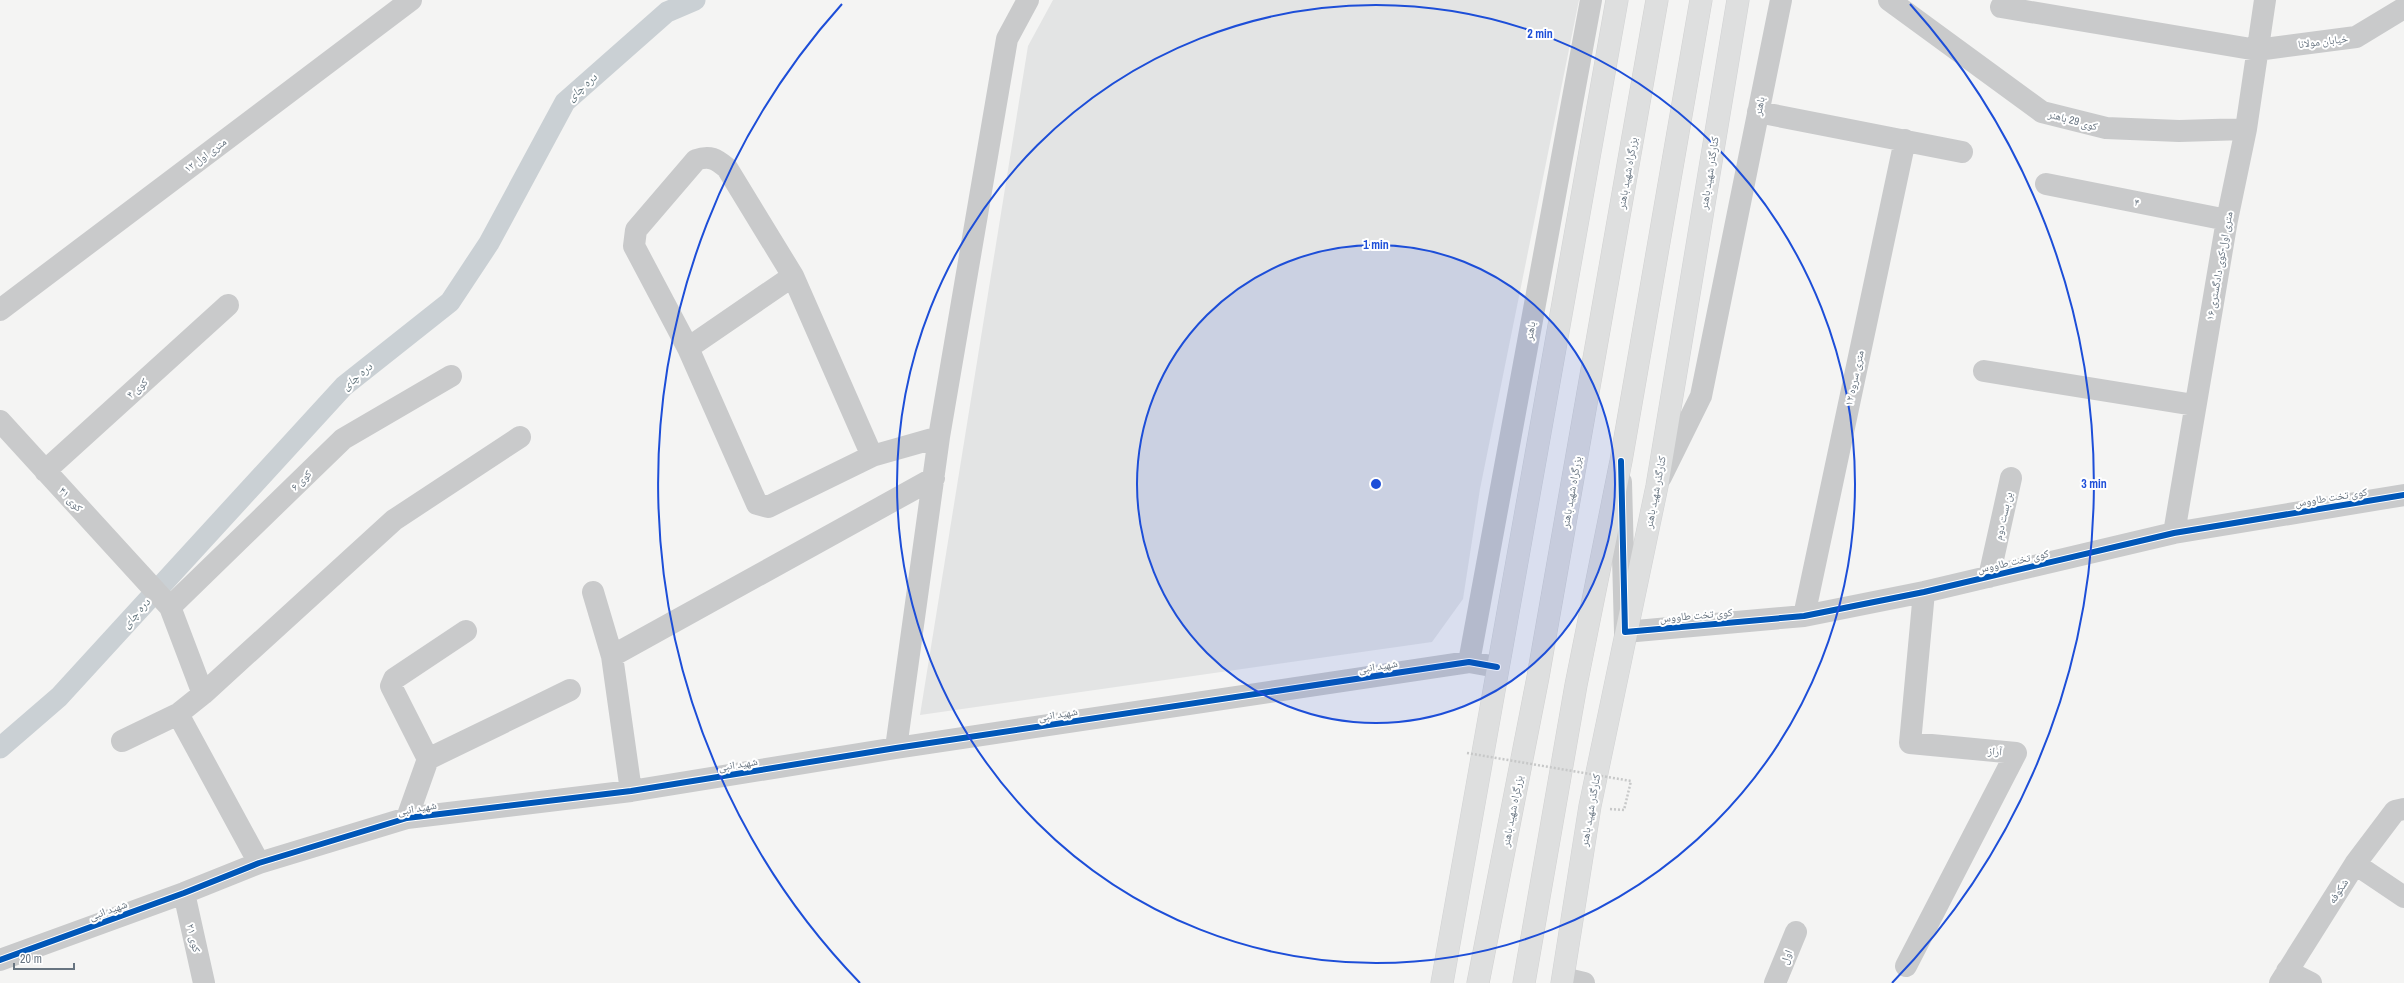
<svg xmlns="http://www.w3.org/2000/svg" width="2404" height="983" viewBox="0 0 2404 983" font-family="'Archivo Narrow','Noto Naskh Arabic',sans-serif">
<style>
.built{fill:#e3e4e4}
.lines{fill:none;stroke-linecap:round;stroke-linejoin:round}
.canal{stroke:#cad0d4;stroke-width:21}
.major-casing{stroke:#d1d2d3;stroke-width:23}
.highway-casing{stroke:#d1d1d1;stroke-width:23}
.path{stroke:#c7c8c8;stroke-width:2.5;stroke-dasharray:2 2;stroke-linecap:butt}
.minor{stroke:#c9cacb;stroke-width:22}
.major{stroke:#dedfdf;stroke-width:22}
.highway{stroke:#dedfdf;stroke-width:22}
.path-bridge{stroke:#c7c8c8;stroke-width:2.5;stroke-dasharray:2 2;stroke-linecap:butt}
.cycleway-casing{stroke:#fff;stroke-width:8}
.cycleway{stroke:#0057b8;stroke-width:6}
.ring{fill:none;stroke:#1d4ed8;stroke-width:2}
.labels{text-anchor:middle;stroke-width:4;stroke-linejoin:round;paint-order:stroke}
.street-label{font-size:11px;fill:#677480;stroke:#fff}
.water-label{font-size:12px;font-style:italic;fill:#63757d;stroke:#fff}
.centre{fill:#1d4ed8;stroke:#fff;stroke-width:2}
.ring-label{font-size:12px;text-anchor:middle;font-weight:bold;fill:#1d4ed8;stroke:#fff;stroke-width:4;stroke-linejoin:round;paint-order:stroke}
</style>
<rect width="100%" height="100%" fill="#f4f4f3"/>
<path class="built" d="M 1053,0 L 1579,0 L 1480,489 L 1463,599 L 1432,642 L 920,715 L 1028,46 Z"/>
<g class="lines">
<path class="canal" d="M 0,748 L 59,697 L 344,386 L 450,302 L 489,243 L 565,102 L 667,12 L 695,0"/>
<defs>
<path id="major" d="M 1442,983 L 1617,0
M 1562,983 L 1590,806 L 1657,486 L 1738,0"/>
<path id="highway" d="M 1478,983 L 1538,677 L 1657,0
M 1524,983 L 1576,685 L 1621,461 L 1701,0"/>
</defs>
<use href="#major" class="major-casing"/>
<use href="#highway" class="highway-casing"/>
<path class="path" d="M 1610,809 L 1624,810 L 1631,781"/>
<path class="minor" d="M 1889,0 L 2042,112 L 2106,128 L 2179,131 L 2246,129
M 2001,7 L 2257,50 L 2356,37 L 2404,8
M 1758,112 L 1962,152
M 2046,184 L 2227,220
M 0,310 L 411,0
M 688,348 L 793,276
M 1984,371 L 2194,405
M 0,421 L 170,607 L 203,694
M 872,456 L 793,276 L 727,168 C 716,159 710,155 696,160 L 636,230 L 634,246 L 688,348 L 757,504 L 768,507 L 872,456 L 939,437
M 45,471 L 228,305
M 1661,477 L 1701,396 L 1781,0
M 1621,482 L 1625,632 L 1804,616 L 1924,592 L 2174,533 L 2404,495
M 2174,533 L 2227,220 L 2246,129 L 2265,0
M 1989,577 L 2011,478
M 593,592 L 612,656 L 631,791
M 170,607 L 343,439 L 451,376
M 1804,616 L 1905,140
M 612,656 L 934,478
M 1469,662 L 1591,0
M 178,714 L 259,863
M 122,741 L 178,714 L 203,694 L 394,520 L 520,437
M 896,748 L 939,437 L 1007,39 L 1028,0
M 428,759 L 391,686 L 394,679 L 466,631
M 407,818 L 428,759 L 570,690
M 2355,864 L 2404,897
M 184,893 L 204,983
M 0,960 L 184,893 L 259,863 L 407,818 L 631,791 L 896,748 L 1469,662 L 1497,667
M 1906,966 L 2016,753 L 1910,743 L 1924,592
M 2287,971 L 2311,983
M 1563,978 L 1584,983
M 1775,983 L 1796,932
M 2280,983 L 2355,864 L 2395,811 L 2404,809"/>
<use href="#major" class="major"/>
<use href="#highway" class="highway"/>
<path class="path-bridge" d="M 1467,753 L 1631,781"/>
<defs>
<path id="cycleway" d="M 1621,461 L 1625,632 L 1804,616 L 1924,592 L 2174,533 L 2404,495
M 0,960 L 184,893 L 259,863 L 407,818 L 631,791 L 896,748 L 1469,662 L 1497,667"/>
</defs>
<use href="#cycleway" class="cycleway-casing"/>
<use href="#cycleway" class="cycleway"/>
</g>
<circle cx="1376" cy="484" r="239" fill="#1d4ed8" fill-opacity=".12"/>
<g class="ring">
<circle cx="1376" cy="484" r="239"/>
<circle cx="1376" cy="484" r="479"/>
<path d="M860 983A718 718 0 0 1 842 4M1910 4A718 718 0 0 1 1892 983"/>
</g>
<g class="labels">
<g class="street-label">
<text transform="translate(2323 41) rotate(-7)" y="4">خیابان مولانا</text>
<text transform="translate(1759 106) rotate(-79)" y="4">باهنر</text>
<text transform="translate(2073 120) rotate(15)" y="4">کوی 29 باهنر</text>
<text transform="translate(205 155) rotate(-37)" y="4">۱۲ متری اول</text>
<text transform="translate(1627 173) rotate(-80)" y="4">بزرگراه شهید باهنر</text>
<text transform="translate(1709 173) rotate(-81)" y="4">کنارگذر شهید باهنر</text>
<text transform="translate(2137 202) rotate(11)" y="4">۴</text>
<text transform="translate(2219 266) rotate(-80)" y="4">۱۶ متری اول-کوی دادگستری</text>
<text transform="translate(1530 331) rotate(-80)" y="4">باهنر</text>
<text transform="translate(1854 378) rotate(-78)" y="4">۱۲ متری سروه</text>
<text transform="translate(137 388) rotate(-42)" y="4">کوی ۴</text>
<text transform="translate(301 480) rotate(-44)" y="4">کوی ۶</text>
<text transform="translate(1571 492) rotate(-80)" y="4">بزرگراه شهید باهنر</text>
<text transform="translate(1655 492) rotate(-79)" y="4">کنارگذر شهید باهنر</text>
<text transform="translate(2331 497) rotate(-9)" y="4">کوی تخت طاووس</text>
<text transform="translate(71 499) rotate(48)" y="4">کوی ۴۱</text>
<text transform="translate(2003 516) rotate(-77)" y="4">بن بست دوم</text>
<text transform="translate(2013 561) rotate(-13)" y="4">کوی تخت طاووس</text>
<text transform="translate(1696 615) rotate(-5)" y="4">کوی تخت طاووس</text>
<text transform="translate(1378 666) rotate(-9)" y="4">شهید انبی</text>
<text transform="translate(1058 714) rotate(-9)" y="4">شهید انبی</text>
<text transform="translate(1995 751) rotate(5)" y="4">آراز</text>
<text transform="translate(738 764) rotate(-9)" y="4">شهید انبی</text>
<text transform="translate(417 808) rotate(-10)" y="4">شهید انبی</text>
<text transform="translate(1590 810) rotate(-80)" y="4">کنارگذر شهید باهنر</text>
<text transform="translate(1512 811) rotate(-79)" y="4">بزرگراه شهید باهنر</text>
<text transform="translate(2338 891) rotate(-57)" y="4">شکوفه</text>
<text transform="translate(108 910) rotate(-20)" y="4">شهید انبی</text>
<text transform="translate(194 938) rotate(77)" y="4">کوی ۲۱</text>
<text transform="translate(1786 957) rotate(-68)" y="4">اول</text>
</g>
<g class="water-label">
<text transform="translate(582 87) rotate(-42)" y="4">دره چای</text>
<text transform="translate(357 376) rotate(-40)" y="4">دره چای</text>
<text transform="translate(136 613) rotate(-48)" y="4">دره چای</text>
</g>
</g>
<circle cx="1376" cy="484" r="6" class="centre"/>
<g class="ring-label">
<text x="1540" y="38">2 min</text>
<text x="1376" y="249">1 min</text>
<text x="2094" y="488">3 min</text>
</g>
<path d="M14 963v6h60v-6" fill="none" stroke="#677480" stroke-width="2"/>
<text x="20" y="963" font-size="12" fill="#677480" stroke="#ffffff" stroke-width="3" paint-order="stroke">20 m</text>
</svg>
